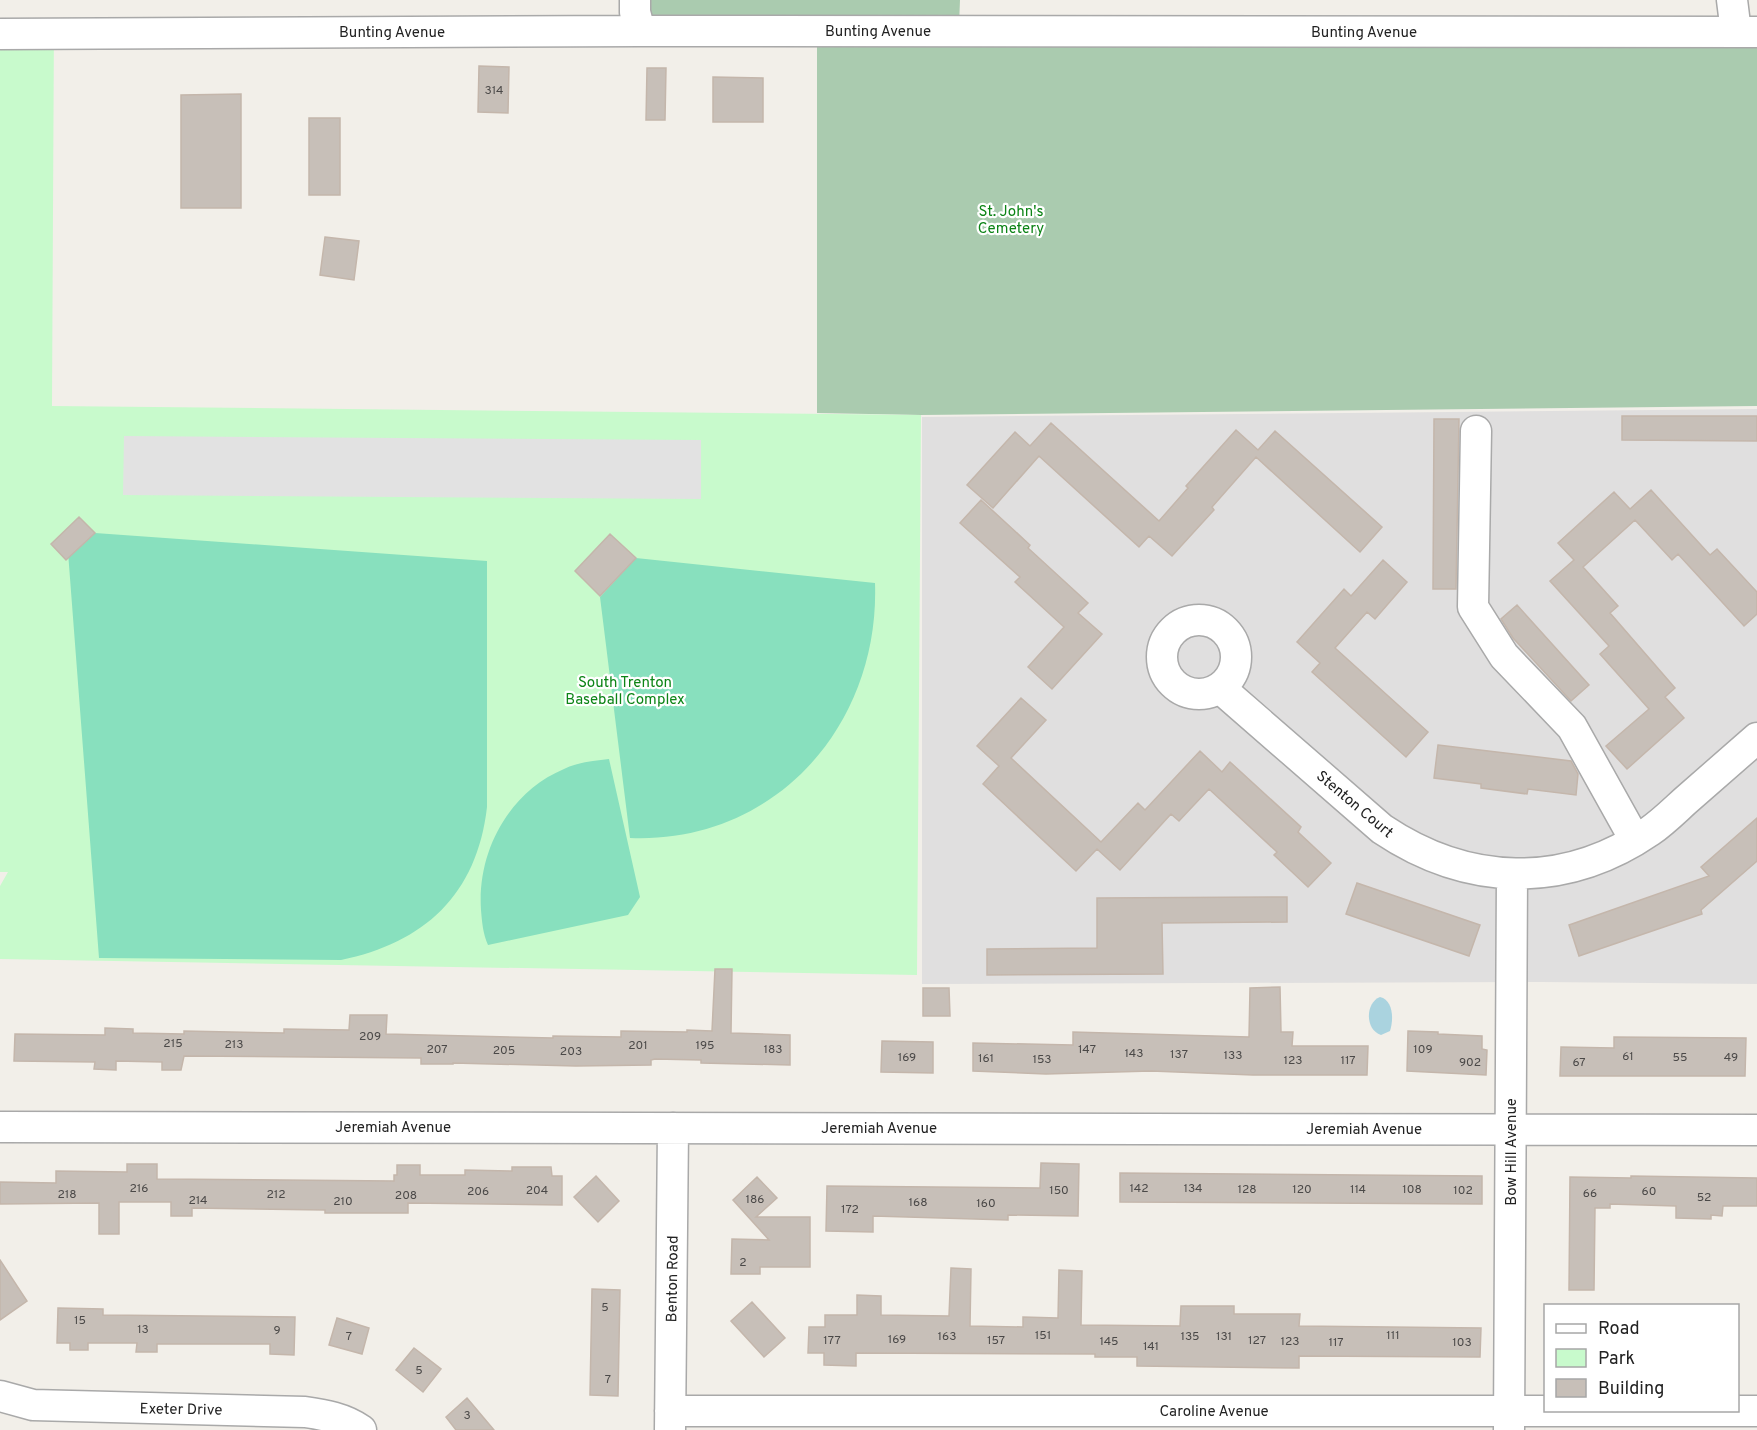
<svg xmlns="http://www.w3.org/2000/svg" width="1757" height="1430" viewBox="0 0 1757 1430" font-family="Overpass,sans-serif">
<style>
.residential{fill:#e0dfdf}
.cemetery{fill:#aacbaf}
.park{fill:#c8facc}
.pitch{fill:#88e0be}
.parking{fill:#e2e2e2}
.water{fill:#aad3df}
.building{fill:#c7bfb8;stroke:#c4b6ab;stroke-width:1.5}
.lines{fill:none;stroke-linecap:round;stroke-linejoin:round}
.minor-casing{stroke:#a9a9a9;stroke-width:33}
.minor{stroke:#fff;stroke-width:30}
.labels{text-anchor:middle;stroke-width:4.5;stroke-linejoin:round;paint-order:stroke}
.number-label{font-size:12px;fill:#4b4948}
.street-label{font-size:15px;fill:#222;stroke:#fff}
.park-label{font-size:15px;fill:#0c8416;stroke:#fff}
</style>
<rect width="100%" height="100%" fill="#f2efe9"/>
<path class="residential" d="M 1757,409 L 1757,984 L 1542,982 L 922,984 L 922,417 Z"/>
<path class="cemetery" d="M 622,0 L 960,0 L 959,25 L 1757,27 L 1757,406 L 921,415 L 817,413 L 817,26 L 622,25 Z"/>
<path class="park" d="M 0,19 L 54,19 L 52,406 L 921,415 L 917,975 L 0,959 L 0,886 L 8,872 L 0,872 Z"/>
<path class="pitch" d="M 95,533 L 487,561 L 487,807 C 477,895 424,943 341,960 L 99,958 L 68,552 Z
M 636,558 L 875,583 C 880,725 775,844 630,838 L 600,597 Z
M 609,759 L 640,897 L 628,915 L 488,945 C 483,934 482,922 481,910 C 477,851 509,792 564,769 C 578,762 593,761 609,759 Z"/>
<path class="parking" d="M 124,436 L 701,440 L 701,499 L 123,495 Z"/>
<path class="water" d="M 1380,997 C 1393,1000 1394,1019 1390,1031 L 1381,1035 C 1365,1030 1365,1003 1380,997 Z"/>
<path class="building" d="M 479,66 L 509,67 L 508,113 L 478,112 Z
M 647,68 L 666,68 L 665,120 L 646,120 Z
M 713,77 L 763,78 L 763,122 L 713,122 Z
M 241,94 L 241,208 L 181,208 L 181,95 Z
M 309,118 L 340,118 L 340,195 L 309,195 Z
M 325,237 L 359,241 L 354,280 L 320,275 Z
M 1622,416 L 1757,416 L 1757,441 L 1622,440 Z
M 1434,419 L 1459,419 L 1456,589 L 1433,589 Z
M 1051,423 L 1159,521 L 1188,488 L 1186,486 L 1236,430 L 1258,450 L 1275,431 L 1382,527 L 1360,552 L 1256,457 L 1212,507 L 1214,510 L 1172,556 L 1149,536 L 1139,547 L 1039,456 L 993,508 L 967,485 L 1015,432 L 1030,446 Z
M 1651,490 L 1710,555 L 1717,549 L 1757,592 L 1757,614 L 1744,626 L 1678,554 L 1672,560 L 1635,520 L 1583,567 L 1618,606 L 1610,613 L 1675,688 L 1665,697 L 1684,718 L 1627,769 L 1606,746 L 1649,709 L 1600,654 L 1609,646 L 1550,581 L 1574,560 L 1558,543 L 1614,492 L 1630,509 Z
M 981,500 L 1030,545 L 1028,548 L 1088,603 L 1078,613 L 1102,634 L 1052,689 L 1028,667 L 1064,627 L 1015,582 L 1020,577 L 960,523 Z
M 79,517 L 95,533 L 66,560 L 51,544 Z
M 610,534 L 636,558 L 600,596 L 575,571 Z
M 1383,560 L 1407,582 L 1375,619 L 1367,612 L 1335,648 L 1428,732 L 1406,757 L 1312,672 L 1320,663 L 1297,642 L 1344,589 L 1351,596 Z
M 1517,605 L 1589,685 L 1571,701 L 1513,638 L 1501,619 Z
M 1021,698 L 1046,720 L 1011,758 L 1101,842 L 1138,803 L 1145,810 L 1200,751 L 1222,772 L 1230,762 L 1301,827 L 1298,832 L 1331,863 L 1308,887 L 1274,855 L 1277,852 L 1209,789 L 1179,821 L 1171,814 L 1120,870 L 1097,849 L 1076,871 L 983,784 L 999,766 L 977,746 Z
M 1438,745 L 1571,761 L 1578,774 L 1576,795 L 1528,789 L 1527,794 L 1481,788 L 1481,784 L 1434,778 Z
M 1757,818 L 1757,861 L 1701,910 L 1702,914 L 1579,956 L 1569,925 L 1709,876 L 1701,867 Z
M 1357,883 L 1480,925 L 1469,956 L 1346,914 Z
M 1287,897 L 1287,922 L 1162,923 L 1163,974 L 987,975 L 987,949 L 1097,948 L 1097,898 Z
M 715,969 L 732,969 L 731,1033 L 790,1035 L 790,1065 L 701,1063 L 701,1060 L 655,1059 L 651,1060 L 651,1065 L 576,1066 L 453,1063 L 453,1064 L 421,1064 L 421,1058 L 184,1056 L 181,1070 L 162,1070 L 162,1062 L 116,1061 L 116,1070 L 94,1069 L 95,1062 L 14,1061 L 15,1034 L 105,1035 L 105,1028 L 133,1029 L 133,1033 L 184,1034 L 184,1031 L 284,1033 L 284,1029 L 349,1030 L 350,1015 L 387,1015 L 386,1034 L 553,1038 L 553,1036 L 621,1037 L 621,1031 L 687,1032 L 687,1030 L 712,1031 Z
M 1280,987 L 1281,1032 L 1293,1032 L 1292,1046 L 1368,1046 L 1367,1075 L 1253,1075 L 1151,1071 L 1046,1074 L 973,1071 L 973,1043 L 1073,1045 L 1073,1032 L 1249,1037 L 1250,988 Z
M 923,988 L 949,988 L 950,1016 L 923,1016 Z
M 1408,1031 L 1438,1032 L 1438,1034 L 1482,1036 L 1482,1049 L 1487,1050 L 1486,1075 L 1407,1071 Z
M 1614,1037 L 1746,1038 L 1745,1076 L 1560,1076 L 1561,1047 L 1614,1048 Z
M 882,1041 L 933,1042 L 933,1073 L 881,1072 Z
M 1041,1163 L 1079,1164 L 1078,1216 L 1008,1215 L 1008,1220 L 873,1216 L 873,1232 L 826,1231 L 827,1186 L 1040,1188 Z
M 127,1164 L 157,1164 L 157,1179 L 394,1181 L 394,1175 L 397,1175 L 397,1165 L 420,1165 L 420,1175 L 465,1175 L 465,1170 L 512,1171 L 512,1167 L 551,1167 L 552,1176 L 562,1176 L 562,1205 L 408,1203 L 408,1213 L 325,1213 L 325,1210 L 192,1208 L 192,1216 L 171,1216 L 171,1202 L 119,1202 L 119,1234 L 99,1234 L 99,1203 L 0,1204 L 0,1182 L 56,1183 L 56,1171 L 127,1172 Z
M 1120,1173 L 1482,1176 L 1482,1204 L 1120,1202 Z
M 596,1176 L 619,1201 L 598,1222 L 574,1197 Z
M 1631,1176 L 1757,1178 L 1757,1206 L 1723,1206 L 1722,1216 L 1711,1215 L 1711,1219 L 1676,1218 L 1676,1206 L 1610,1204 L 1610,1208 L 1595,1208 L 1594,1290 L 1569,1290 L 1570,1177 L 1631,1178 Z
M 757,1177 L 777,1198 L 756,1217 L 810,1217 L 810,1267 L 760,1267 L 760,1274 L 731,1274 L 732,1239 L 769,1240 L 733,1200 Z
M 0,1260 L 27,1301 L 0,1320 Z
M 951,1268 L 971,1269 L 970,1326 L 1023,1327 L 1023,1317 L 1058,1318 L 1059,1270 L 1082,1271 L 1081,1325 L 1180,1326 L 1181,1306 L 1234,1306 L 1234,1314 L 1300,1314 L 1299,1326 L 1481,1328 L 1480,1357 L 1299,1356 L 1299,1368 L 1137,1366 L 1137,1357 L 1095,1357 L 1095,1354 L 856,1353 L 856,1366 L 824,1365 L 824,1353 L 808,1353 L 809,1327 L 825,1327 L 825,1315 L 857,1315 L 857,1295 L 881,1296 L 881,1315 L 949,1316 Z
M 592,1289 L 620,1290 L 618,1396 L 590,1395 Z
M 752,1302 L 785,1338 L 764,1357 L 731,1321 Z
M 58,1308 L 103,1309 L 103,1315 L 295,1317 L 294,1355 L 270,1354 L 270,1344 L 157,1344 L 157,1352 L 136,1352 L 137,1343 L 88,1343 L 88,1350 L 70,1350 L 70,1343 L 57,1343 Z
M 337,1318 L 369,1328 L 362,1354 L 329,1345 Z
M 414,1348 L 441,1369 L 423,1392 L 396,1370 Z
M 467,1398 L 494,1430 L 456,1430 L 446,1417 Z"/>
<g class="lines">
<defs>
<path id="minor" d="M 635,0 L 635,12 L 640,31
M 1732,0 L 1736,32
M 0,34 L 640,31 L 1757,32
M 1476,431 L 1473,607 L 1504,656 L 1572,727 L 1635,840
M1162 657a37 37 0 1 1 74 0a37 37 0 1 1-74 0Z
M 1220,688 L 1382,829 C 1467,886 1564,890 1650,831 C 1663,822 1674,811 1685,801 C 1709,780 1733,759 1757,738
M 0,1127 L 1757,1130
M 0,1396 L 33,1405 L 305,1412 C 325,1415 344,1418 361,1430
M 670,1411 L 1757,1411
M 670,1430 L 673,1128
M 1509,1430 L 1512,874"/>
</defs>
<use href="#minor" class="minor-casing"/>
<use href="#minor" class="minor"/>
</g>
<g class="labels">
<g class="number-label">
<text x="494" y="94">314</text>
<text x="370" y="1040">209</text>
<text x="173" y="1047">215</text>
<text x="234" y="1048">213</text>
<text x="638" y="1049">201</text>
<text x="705" y="1049">195</text>
<text x="437" y="1053">207</text>
<text x="773" y="1053">183</text>
<text x="1087" y="1053">147</text>
<text x="1423" y="1053">109</text>
<text x="504" y="1054">205</text>
<text x="571" y="1055">203</text>
<text x="1134" y="1057">143</text>
<text x="1179" y="1058">137</text>
<text x="1233" y="1059">133</text>
<text x="1628" y="1060">61</text>
<text x="907" y="1061">169</text>
<text x="1680" y="1061">55</text>
<text x="1731" y="1061">49</text>
<text x="986" y="1062">161</text>
<text x="1042" y="1063">153</text>
<text x="1293" y="1064">123</text>
<text x="1348" y="1064">117</text>
<text x="1470" y="1066">902</text>
<text x="1579" y="1066">67</text>
<text x="139" y="1192">216</text>
<text x="1139" y="1192">142</text>
<text x="1193" y="1192">134</text>
<text x="1247" y="1193">128</text>
<text x="1302" y="1193">120</text>
<text x="1358" y="1193">114</text>
<text x="1412" y="1193">108</text>
<text x="537" y="1194">204</text>
<text x="1059" y="1194">150</text>
<text x="1463" y="1194">102</text>
<text x="478" y="1195">206</text>
<text x="1649" y="1195">60</text>
<text x="1590" y="1197">66</text>
<text x="67" y="1198">218</text>
<text x="276" y="1198">212</text>
<text x="406" y="1199">208</text>
<text x="1704" y="1201">52</text>
<text x="755" y="1203">186</text>
<text x="198" y="1204">214</text>
<text x="343" y="1205">210</text>
<text x="918" y="1206">168</text>
<text x="986" y="1207">160</text>
<text x="850" y="1213">172</text>
<text x="743" y="1266">2</text>
<text x="605" y="1311">5</text>
<text x="80" y="1324">15</text>
<text x="143" y="1333">13</text>
<text x="277" y="1334">9</text>
<text x="1043" y="1339">151</text>
<text x="1393" y="1339">111</text>
<text x="349" y="1340">7</text>
<text x="947" y="1340">163</text>
<text x="1190" y="1340">135</text>
<text x="1224" y="1340">131</text>
<text x="897" y="1343">169</text>
<text x="832" y="1344">177</text>
<text x="996" y="1344">157</text>
<text x="1257" y="1344">127</text>
<text x="1109" y="1345">145</text>
<text x="1290" y="1345">123</text>
<text x="1336" y="1346">117</text>
<text x="1462" y="1346">103</text>
<text x="1151" y="1350">141</text>
<text x="419" y="1374">5</text>
<text x="608" y="1383">7</text>
<text x="467" y="1419">3</text>
</g>
<g class="street-label">
<text x="878" y="36">Bunting Avenue</text>
<text x="392" y="37">Bunting Avenue</text>
<text x="1364" y="37">Bunting Avenue</text>
<text transform="translate(1355 804) rotate(40)" y="5">Stenton Court</text>
<text x="393" y="1132">Jeremiah Avenue</text>
<text x="879" y="1133">Jeremiah Avenue</text>
<text x="1364" y="1134">Jeremiah Avenue</text>
<text transform="translate(1511 1152) rotate(-90)" y="5">Bow Hill Avenue</text>
<text transform="translate(672 1279) rotate(-89)" y="5">Benton Road</text>
<text transform="translate(181 1409) rotate(1)" y="5">Exeter Drive</text>
<text x="1214" y="1416">Caroline Avenue</text>
</g>
<g class="park-label">
<text x="1011" y="216">St. John's<tspan x="1011" dy="17">Cemetery</tspan></text>
<text x="625" y="687">South Trenton<tspan x="625" dy="17">Baseball Complex</tspan></text>
</g>
</g>
<rect x="1544" y="1304" width="195" height="108" fill="#ffffff" stroke="#a7a7a7" stroke-width="1.5"/>
<rect x="1556" y="1324" width="30" height="9" fill="#ffffff" stroke="#a7a7a7" stroke-width="1.5"/>
<text x="1598" y="1334" font-size="18" fill="#222222">Road</text>
<rect x="1556" y="1349" width="30" height="18" fill="#c8facc" stroke="#a7a7a7" stroke-width="1.5"/>
<text x="1598" y="1364" font-size="18" fill="#222222">Park</text>
<rect x="1556" y="1379" width="30" height="18" fill="#c7bfb8" stroke="#a7a7a7" stroke-width="1.5"/>
<text x="1598" y="1394" font-size="18" fill="#222222">Building</text>
</svg>
